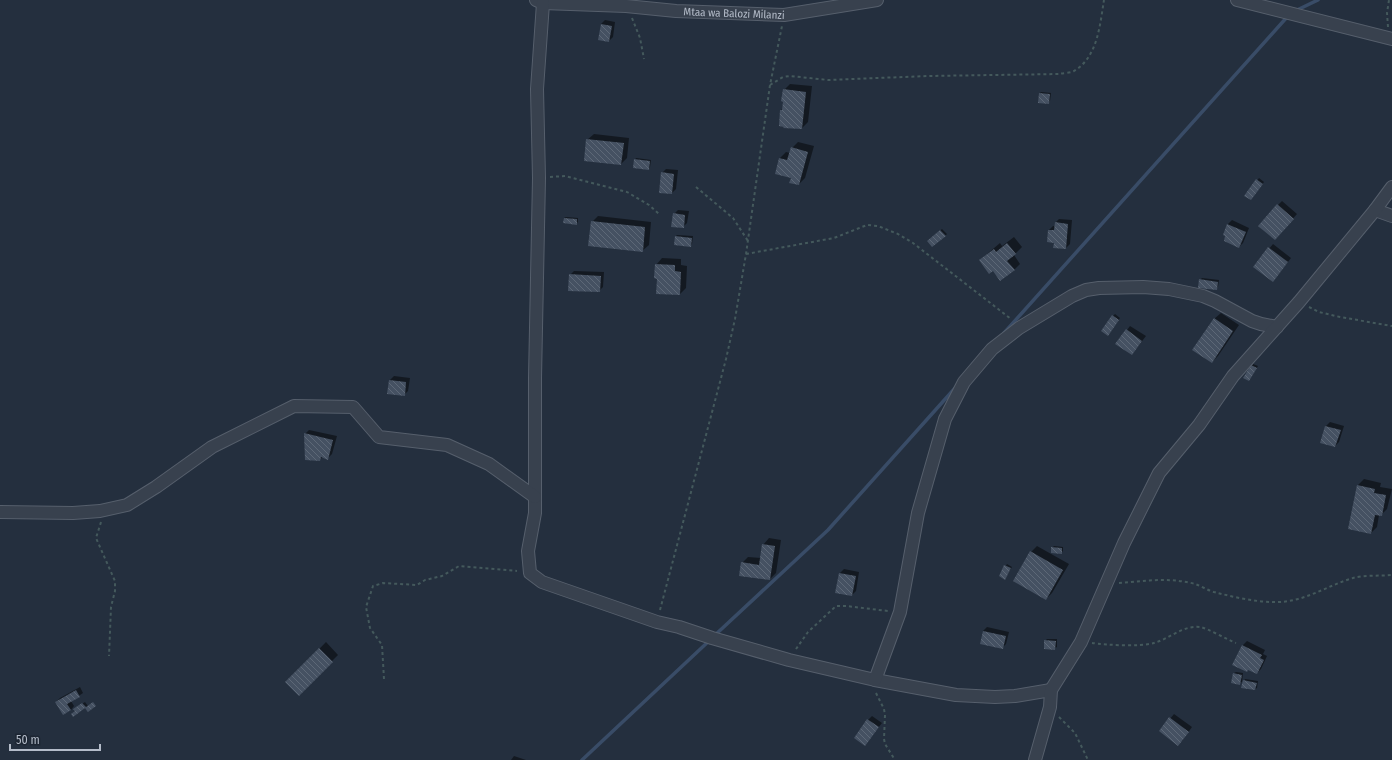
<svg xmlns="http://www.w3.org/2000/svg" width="1392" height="760" viewBox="0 0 1392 760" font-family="'Fira Sans Condensed',sans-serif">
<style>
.shadow{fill:#0007}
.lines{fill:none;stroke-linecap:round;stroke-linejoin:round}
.stream{stroke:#394c67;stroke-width:3.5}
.building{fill:url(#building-back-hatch)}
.minor-casing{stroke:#565f6c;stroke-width:14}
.path{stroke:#44595c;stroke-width:2;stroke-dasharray:3 3;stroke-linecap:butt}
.minor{stroke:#38414e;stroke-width:12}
.labels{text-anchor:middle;stroke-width:4;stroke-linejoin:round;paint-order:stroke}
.street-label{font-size:11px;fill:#b4bcc9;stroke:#1d2633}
</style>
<defs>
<pattern id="building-back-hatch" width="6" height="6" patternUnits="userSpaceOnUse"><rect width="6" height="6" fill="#455162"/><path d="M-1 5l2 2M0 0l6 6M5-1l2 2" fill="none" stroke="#5d6877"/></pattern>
</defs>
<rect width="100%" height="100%" fill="#242f3e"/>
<path class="shadow" d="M 605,20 L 615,22 L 613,37 L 609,41 L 601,24 Z
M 790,84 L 812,86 L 808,122 L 802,128 L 781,110 L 784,108 L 784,90 Z
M 1041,92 L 1051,93 L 1050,101 L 1048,103 L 1040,93 Z
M 594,134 L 629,138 L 627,158 L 621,164 L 587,140 Z
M 798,142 L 814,146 L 805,178 L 799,184 L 792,177 L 780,158 L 786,152 L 790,153 L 792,148 Z
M 636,158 L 651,160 L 650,167 L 649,169 L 635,160 Z
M 666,169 L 678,170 L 676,189 L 672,193 L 662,173 Z
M 1259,178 L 1264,182 L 1252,197 L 1246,195 Z
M 1282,201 L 1297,214 L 1278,235 L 1278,205 Z
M 678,210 L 689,211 L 687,223 L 683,227 L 674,214 Z
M 598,216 L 651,222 L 649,245 L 642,251 L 592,222 Z
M 566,217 L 578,218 L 578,222 L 576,224 L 564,218 Z
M 1059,219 L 1072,220 L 1070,244 L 1066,248 L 1049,230 L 1053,226 L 1055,226 L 1055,223 Z
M 1232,220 L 1249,228 L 1243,243 L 1239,247 L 1224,234 L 1228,224 Z
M 942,229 L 947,234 L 945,236 L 930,239 Z
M 677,235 L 693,236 L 692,244 L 690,246 L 676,236 Z
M 1014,237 L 1022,247 L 1014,255 L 1020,264 L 1014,270 L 993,270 L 980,260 L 1000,243 L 1002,246 Z
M 1273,244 L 1291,258 L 1276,277 L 1254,267 Z
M 662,258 L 681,259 L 681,265 L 687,266 L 686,288 L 680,294 L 658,278 L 656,265 Z
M 574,271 L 604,272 L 603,287 L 599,291 L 570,275 Z
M 1202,278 L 1219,280 L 1218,287 L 1216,289 L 1200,280 Z
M 1221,313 L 1239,325 L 1218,356 L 1212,362 L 1214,319 Z
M 1115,314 L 1120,318 L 1109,333 L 1113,316 Z
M 1130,326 L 1146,336 L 1132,354 L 1127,330 Z
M 1253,364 L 1258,366 L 1250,378 L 1244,377 Z
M 394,376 L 410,378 L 408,391 L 404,395 L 388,393 L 390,380 Z
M 1330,422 L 1344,426 L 1339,442 L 1335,446 L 1322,442 L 1326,426 Z
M 309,430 L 337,436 L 332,454 L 328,458 L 323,457 L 319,460 L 305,434 Z
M 1364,479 L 1381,483 L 1380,487 L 1392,489 L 1387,509 L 1381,515 L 1379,515 L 1377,527 L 1371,533 L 1358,485 Z
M 769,538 L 781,540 L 776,573 L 770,579 L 742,563 L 748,557 L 761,558 L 763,545 Z
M 1037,546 L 1069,564 L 1052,593 L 1046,599 L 1031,552 Z
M 1054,546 L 1063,547 L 1063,551 L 1061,553 L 1052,548 Z
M 1007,564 L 1012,567 L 1005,578 L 1000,576 Z
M 844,569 L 859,572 L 856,591 L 852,595 L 840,573 Z
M 987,627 L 1009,632 L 1006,644 L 1002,648 L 983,631 Z
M 1047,639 L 1057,639 L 1057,647 L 1055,648 L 1045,641 Z
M 1247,641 L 1265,650 L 1263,654 L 1267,656 L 1261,669 L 1257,673 L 1234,664 L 1243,645 Z
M 326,642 L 338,655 L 299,694 L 287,682 Z
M 1236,672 L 1243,673 L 1242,682 L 1240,683 L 1234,673 Z
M 1245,679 L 1258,681 L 1257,688 L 1255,689 L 1244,681 Z
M 80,687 L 83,693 L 71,701 L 74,706 L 71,710 L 56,702 L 60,698 Z
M 85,702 L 88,706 L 88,710 L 85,707 L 76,711 L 76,708 Z
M 1174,714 L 1192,727 L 1182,741 L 1160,731 Z
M 872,716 L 882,723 L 865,744 L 868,720 Z
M 514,756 L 526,760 L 511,760 Z"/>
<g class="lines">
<path class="stream" d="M 1295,11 L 1318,0
M 1004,333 L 1288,16
M 714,636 L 828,530 L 956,387
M 582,760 L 710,640"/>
</g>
<path class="building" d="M 601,24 L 612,26 L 609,42 L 598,40 Z
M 783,89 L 806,92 L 802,129 L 783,128 L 784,127 L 779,126 L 780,110 L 782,110 L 783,102 L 781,101 Z
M 1039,93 L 1050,94 L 1049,104 L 1038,103 Z
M 586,139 L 624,143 L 621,165 L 584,161 Z
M 791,147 L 808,152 L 799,185 L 789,183 L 791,178 L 775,174 L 779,158 L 787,160 Z
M 634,159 L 650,161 L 649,170 L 633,168 Z
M 661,172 L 674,174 L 672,194 L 659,193 Z
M 1256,179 L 1263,184 L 1251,200 L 1244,196 Z
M 1277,204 L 1294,219 L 1275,240 L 1258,226 Z
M 673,213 L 685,215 L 684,228 L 671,227 Z
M 564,218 L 577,219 L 577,225 L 563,223 Z
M 591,221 L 645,227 L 643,252 L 588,246 Z
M 1055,222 L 1068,224 L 1066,249 L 1053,248 L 1054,243 L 1047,242 L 1048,230 L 1054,230 Z
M 1227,224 L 1246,232 L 1239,248 L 1224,241 L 1225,236 L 1223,235 Z
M 940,230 L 946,236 L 932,247 L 927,241 Z
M 675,236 L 692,238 L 691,247 L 674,245 Z
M 1007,243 L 1016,254 L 1007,261 L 1015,270 L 1000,281 L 993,271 L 989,274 L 979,260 L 994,249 L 996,252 Z
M 1268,247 L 1288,262 L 1273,282 L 1253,267 Z
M 655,264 L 675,265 L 675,271 L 681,272 L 680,295 L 656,294 L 657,279 L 654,278 Z
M 569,274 L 601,276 L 600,292 L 568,291 Z
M 1199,279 L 1218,282 L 1217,290 L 1198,288 Z
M 1112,315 L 1119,320 L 1108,336 L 1101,331 Z
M 1214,318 L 1233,331 L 1212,363 L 1192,350 Z
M 1126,329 L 1142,341 L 1132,355 L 1115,344 Z
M 1251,365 L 1257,368 L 1249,381 L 1243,378 Z
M 389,380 L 406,382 L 405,396 L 387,394 Z
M 1325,426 L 1341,430 L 1335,447 L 1320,443 Z
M 304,433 L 333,440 L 328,460 L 321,457 L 320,461 L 305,460 Z
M 1357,485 L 1375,489 L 1374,493 L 1386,495 L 1382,516 L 1375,515 L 1371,534 L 1348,529 Z
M 762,544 L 775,546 L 770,580 L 739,576 L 741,562 L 759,565 Z
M 1051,547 L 1062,548 L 1062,554 L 1051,553 Z
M 1030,551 L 1063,570 L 1046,600 L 1013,581 Z
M 1004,565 L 1011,568 L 1005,580 L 999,576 Z
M 839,573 L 856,576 L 852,596 L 835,593 Z
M 983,631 L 1006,636 L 1003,649 L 980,644 Z
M 1044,640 L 1056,641 L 1055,650 L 1044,649 Z
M 1242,645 L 1262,655 L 1260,658 L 1264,660 L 1257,674 L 1248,670 L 1247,672 L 1232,665 Z
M 319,648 L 333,662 L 299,696 L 285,682 Z
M 1233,673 L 1242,675 L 1240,685 L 1231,683 Z
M 1243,680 L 1257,683 L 1255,690 L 1241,688 Z
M 76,690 L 80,697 L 67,704 L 71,710 L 63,715 L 55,702 Z
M 93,702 L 96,706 L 88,712 L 85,708 L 73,717 L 71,714 L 75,711 L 73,709 L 82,703 L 86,707 Z
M 1169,717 L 1189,732 L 1178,746 L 1159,731 Z
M 867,719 L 879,727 L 865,746 L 854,738 Z"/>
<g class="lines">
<defs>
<g id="minor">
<path id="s1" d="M 536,0 L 543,3 L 626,6 L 676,11 L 784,15 L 877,0"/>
<path d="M 1237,0 L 1392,39"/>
<path d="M 543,3 L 537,89 L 539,178 L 535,378 L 535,513 L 528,551 L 530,573 L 542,582 L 657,622 L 679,627 L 712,638 L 789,660 L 875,680 L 956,695 L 995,697 L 1015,696 L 1051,690"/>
<path d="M 1375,210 L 1392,216"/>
<path d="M 0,512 L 73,513 L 100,511 L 127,505 L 156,487 L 212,447 L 294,406 L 353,407 L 379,437 L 447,445 L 489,464 L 535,497"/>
<path d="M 875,680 L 900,612 L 918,513 L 945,419 L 964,382 L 992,349 L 1019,328 L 1072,296 L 1086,290 L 1099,288 L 1143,287 L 1169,289 L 1203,296 L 1215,301 L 1252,321 L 1261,324 L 1277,327"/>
<path d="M 1035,760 L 1050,707 L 1051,690 L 1081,642 L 1124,543 L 1159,473 L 1199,425 L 1233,376 L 1299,302 L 1375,210 L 1392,187"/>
</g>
</defs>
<use href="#minor" class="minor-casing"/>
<path class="path" d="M 632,18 L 640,38 L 644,59
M 1388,27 L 1387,13 L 1389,0
M 770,85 L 783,77 L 790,76 L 828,80 L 928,76 L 1059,74 C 1063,73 1070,73 1074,71 C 1098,57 1100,24 1104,0
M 550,177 L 565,176 L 627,192 L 649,205 L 659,214
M 696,187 L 733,218 L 748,241
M 746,254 L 834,238 L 867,225 L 878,226 L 898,234 L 913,243 L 1011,319
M 1309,307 L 1319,312 L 1340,317 L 1392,326
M 101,522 L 96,538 L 115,581 L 115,591 L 111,607 L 109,656
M 1119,583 C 1144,581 1170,577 1195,584 C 1201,586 1207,590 1214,592 C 1233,597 1255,602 1274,602 C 1303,603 1326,586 1353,578 C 1364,575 1380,576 1392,575
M 660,610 L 726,359 L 735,319 L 746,254 L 770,85 L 782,26
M 1092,643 C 1106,645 1140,647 1154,643 C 1169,639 1183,625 1200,627 C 1207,628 1228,640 1236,643
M 796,649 L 808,632 L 836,606 L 846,606 L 888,611
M 384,679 L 382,645 L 370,628 L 366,607 L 373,586 L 383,583 L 417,585 L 425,580 L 442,576 L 459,566 L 517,571
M 876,693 L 884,709 L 885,715 L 884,739 L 885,744 L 895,760
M 1059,717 L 1075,733 L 1088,760"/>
<use href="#minor" class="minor"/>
</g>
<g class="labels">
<g class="street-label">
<text dy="4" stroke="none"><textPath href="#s1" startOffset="199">Mtaa wa Balozi Milanzi</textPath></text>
</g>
</g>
<path d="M10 744v6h90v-6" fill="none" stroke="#b4bcc9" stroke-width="2"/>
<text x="16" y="744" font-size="12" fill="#b4bcc9" stroke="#1d2633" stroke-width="3" paint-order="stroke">50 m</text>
</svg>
